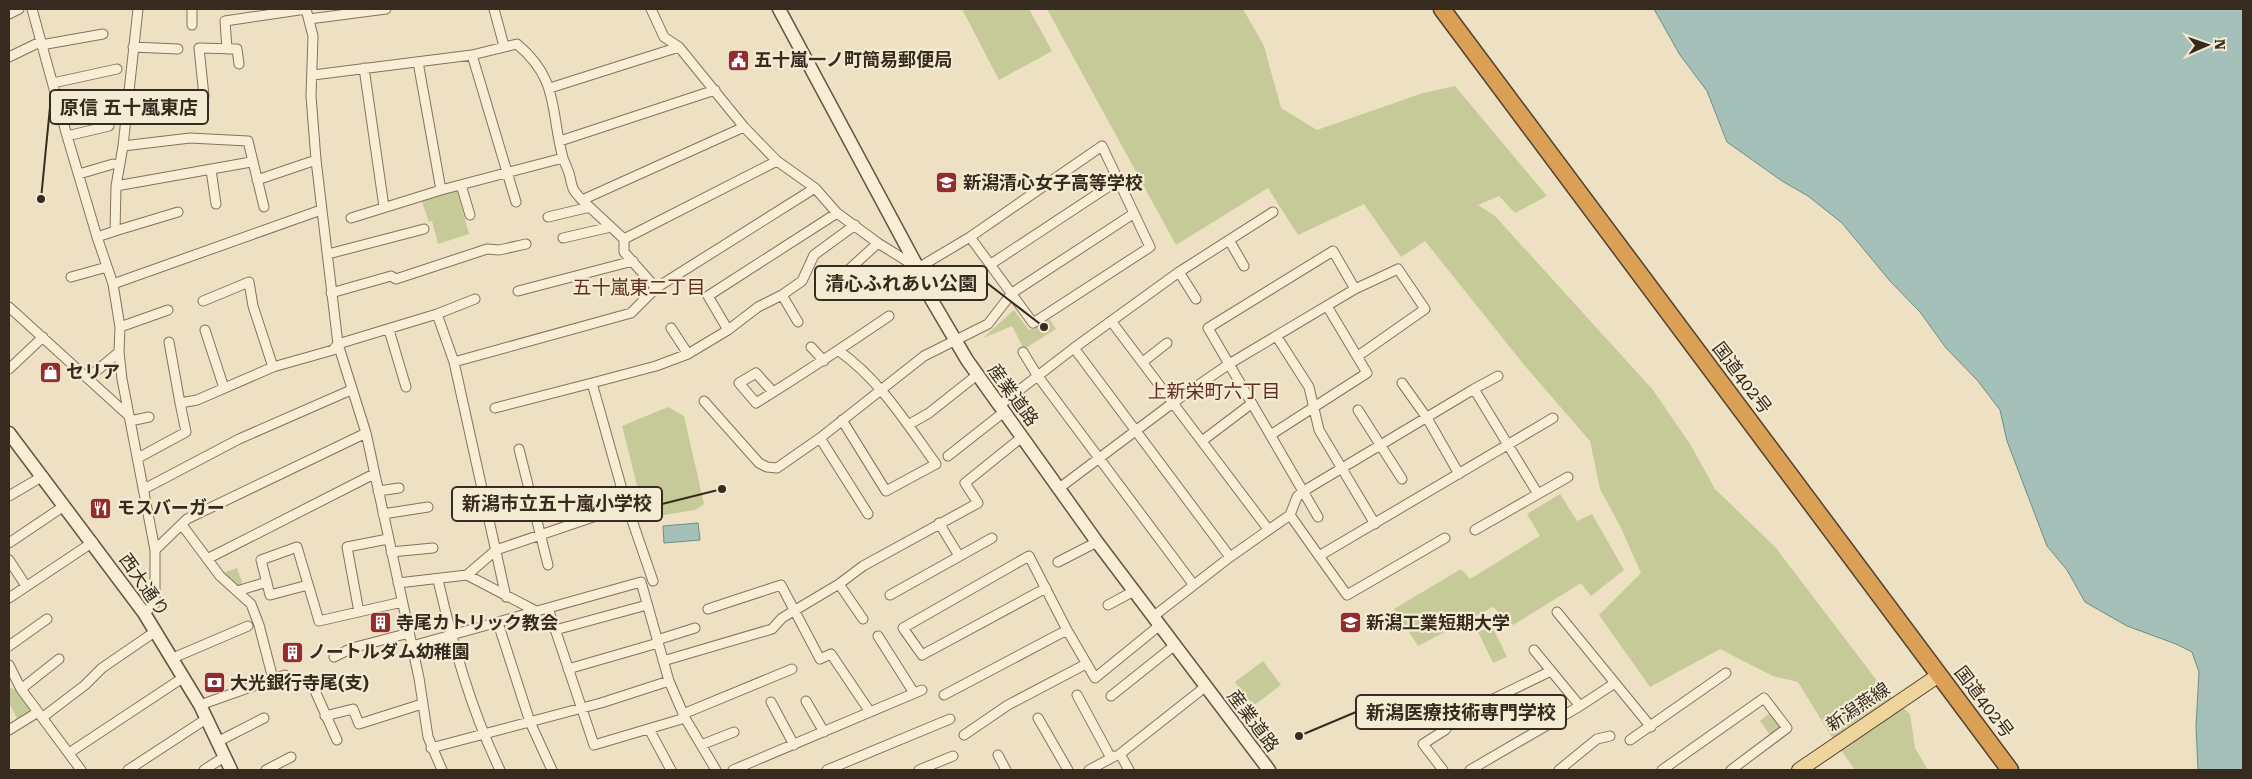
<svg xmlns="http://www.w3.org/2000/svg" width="2252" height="779" viewBox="0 0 2252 779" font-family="'Roboto Serif','Noto Sans JP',serif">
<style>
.green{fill:#c5ca98}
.water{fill:#a5c0b8;stroke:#6c8e85}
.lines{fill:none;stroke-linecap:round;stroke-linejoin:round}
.street-casing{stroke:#87725b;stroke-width:11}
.secondary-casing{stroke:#68533e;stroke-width:15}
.primary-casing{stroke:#54402f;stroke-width:16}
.highway-casing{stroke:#54402f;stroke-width:19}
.street{stroke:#f8eed6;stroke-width:9}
.secondary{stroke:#f8eed6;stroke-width:12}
.primary{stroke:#efd59c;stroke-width:14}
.highway{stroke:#daa056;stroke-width:16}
.labels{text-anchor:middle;stroke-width:4.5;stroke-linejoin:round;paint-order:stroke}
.poi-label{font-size:18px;font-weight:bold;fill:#372a1e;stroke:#f4ebd3;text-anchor:start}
.street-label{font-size:18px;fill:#372a1e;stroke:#f4ebd3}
.neighbourhood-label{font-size:19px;fill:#622d1f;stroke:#f4ebd3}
.leader{fill:none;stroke:#372a1e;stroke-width:2}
.callout-dot{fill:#372a1e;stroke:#f4ebd3;stroke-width:2}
.callout{fill:#f4ebd3;stroke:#372a1e;stroke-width:2}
.callout-label{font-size:19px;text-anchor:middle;font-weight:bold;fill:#372a1e}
</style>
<rect width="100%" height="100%" fill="#ede0c3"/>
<path class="green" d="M 962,9 L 1029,9 L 1052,51 L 999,80 Z
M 1047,9 L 1243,9 L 1264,46 L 1281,108 L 1317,130 L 1423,93 L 1455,86 L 1547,196 L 1515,213 L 1499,196 L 1478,205 L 1495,216 L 1653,390 L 1690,444 L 1715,489 L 1776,548 L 1884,690 L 1910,714 L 1915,748 L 1928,770 L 1855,770 L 1828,731 L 1798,682 L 1773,676 L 1720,649 L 1650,687 L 1599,615 L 1641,573 L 1621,528 L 1600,489 L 1590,441 L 1525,366 L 1425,241 L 1401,257 L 1364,204 L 1298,235 L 1268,188 L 1176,245 Z
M 457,190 L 469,234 L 438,244 L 432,221 L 429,222 L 421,199 Z
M 1014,310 L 1029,330 L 1049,319 L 1056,329 L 1024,349 L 1012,326 L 983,338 Z
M 668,407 L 684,416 L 704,504 L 695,510 L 645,518 L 622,426 Z
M 1560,494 L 1577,521 L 1592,514 L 1624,570 L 1591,596 L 1581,583 L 1513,625 L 1493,607 L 1418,646 L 1394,609 L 1461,569 L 1470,579 L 1540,536 L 1527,514 Z
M 237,568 L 243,585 L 236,587 L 226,579 L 223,573 Z
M 1492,626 L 1507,657 L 1493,663 L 1478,632 Z
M 1263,661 L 1281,685 L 1253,706 L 1235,682 Z
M 9,688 L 16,689 L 29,708 L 29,714 L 18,720 L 9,703 Z
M 1771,712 L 1780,723 L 1779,727 L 1770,735 L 1760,721 Z"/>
<path class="water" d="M 1654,9 L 2243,9 L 2243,770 L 2198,770 L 2196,726 L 2199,672 L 2192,652 L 2176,644 L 2127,626 L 2085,602 L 2067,570 L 2047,546 L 2007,441 L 2000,410 L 1978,381 L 1946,348 L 1920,312 L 1890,281 L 1842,223 L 1808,196 L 1782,181 L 1727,142 L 1707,91 L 1680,55 Z
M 698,523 L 700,540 L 664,543 L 663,526 Z"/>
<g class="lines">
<defs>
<path id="street" d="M 32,9 L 67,136 L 97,237 L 113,284 L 120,327 L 119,352 L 122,379 L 155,550 L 155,604 L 144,613
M 306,9 L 313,36 L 311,96 L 316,160 L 338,344 L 366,433 L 419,678 L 428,737 L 442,770
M 494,9 L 504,46
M 651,9 L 664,37 L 679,47 L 744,127 L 777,161 L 815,188 L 837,213 L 878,243 L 918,268 L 970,237 L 1102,146 L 1150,247 L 1033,323 L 970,237
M 9,14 L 19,9
M 309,19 L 386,9
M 192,25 L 192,9
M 41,45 L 103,34
M 133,47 L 178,49
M 227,49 L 225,21 L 306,9
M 472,55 L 516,202
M 9,57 L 40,42
M 418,62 L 441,190
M 364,68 L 384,207
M 313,75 L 472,55 L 517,44 C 560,80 550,111 563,158 C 565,163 567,168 569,173 C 573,188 570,187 582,200 L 744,127
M 53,83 L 117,69
M 550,88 L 679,47
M 127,98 L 204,96 L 199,48 L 237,49 L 239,64
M 67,136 L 109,126
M 560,141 L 715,90
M 123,146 L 190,138 L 248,141 L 264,207
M 211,170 L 216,204
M 79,174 L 113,164
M 257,180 L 316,160
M 461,185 L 470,215
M 116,186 L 251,162
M 582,200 L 624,239 L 777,161
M 548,217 L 590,207
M 351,218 L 441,190 L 563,158
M 115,231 L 178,212
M 97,237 L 115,231 L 116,186 L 123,146 L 138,9
M 563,238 L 611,227
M 624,239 L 624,252 L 656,288
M 1229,240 L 1244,266
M 328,254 L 424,229
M 991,264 L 1117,181
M 1179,272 L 1196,299
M 71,277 L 107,267
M 113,284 L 321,210
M 833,284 L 878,243
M 518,291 L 633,261
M 331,293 L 391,276 L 396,279 L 487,249 L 499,250 L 526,244
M 782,295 L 798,322
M 203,301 L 249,282 L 253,306 L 273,367
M 9,307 L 129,416
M 437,314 L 475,299
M 1111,321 L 1268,529
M 120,327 L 168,310
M 671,328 L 688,354
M 205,330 L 224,388
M 389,330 L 406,387
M 728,330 L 708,296 L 837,213
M 1277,337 L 1309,387 L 1319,430 L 1375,524
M 169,342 L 180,403
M 811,347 L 824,361
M 1074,348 L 1230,557
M 839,351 C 880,380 907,424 936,464 L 886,491 L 842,420
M 1023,352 L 1037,375 L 1193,584
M 1144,361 L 1167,343
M 454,362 L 631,313 L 656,288 L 815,188
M 9,369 L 43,337
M 88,378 L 119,352
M 1402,383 L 1427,418 L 1459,474
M 1474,389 L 1498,376
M 773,392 L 756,373 L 739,383 L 756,403 C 801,375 845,346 889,316
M 704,401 L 759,463 L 767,467 L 777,468 L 820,438 L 924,356 L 988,324 L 1012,293 L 1133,214
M 1000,405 L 1074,348 L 1179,272 L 1273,212
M 495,408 L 592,383
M 1358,410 L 1402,479
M 130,421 L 149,417
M 908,425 L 929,413 L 977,375
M 1272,434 L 1367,373 L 1327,306
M 820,438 L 868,514
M 1202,441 L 1251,404
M 519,449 L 548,565
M 948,456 L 1004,412
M 138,458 L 186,432 L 180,403 L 197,400 L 273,367 L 333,350 L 338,344 L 437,314 L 454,362 L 506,597
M 144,489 L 239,439 L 351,390
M 1058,489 L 1174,402 L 1229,364 L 1355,289 L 1398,269 L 1425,309 L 1358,356
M 378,491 L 399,488
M 1538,494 L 1568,477
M 9,496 L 43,476
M 383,514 L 428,507
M 1290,515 L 1319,556 L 1553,418
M 1318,517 L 1208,328 L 1333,251 L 1355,289
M 939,523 L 959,556
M 182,525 L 220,576 L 251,604 L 259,625 L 273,679
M 9,543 L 64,506
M 155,550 L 187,519 L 366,433
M 391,552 L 433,548
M 1319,556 L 1347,595 L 1445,538
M 207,559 L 374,474
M 9,560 L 26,586
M 1058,562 L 1097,542
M 467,575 L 536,611
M 438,580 C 453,645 471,710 500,770
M 653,581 L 625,500 L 592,383 L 656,366 L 688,354 L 728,330 L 758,307 L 782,295 L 802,281 L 814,255 L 855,225
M 398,583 L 467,575 L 496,550 L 599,515 L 625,500
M 839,584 L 863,619
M 308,585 L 270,595 L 261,560 L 297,547 L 319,621 L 402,602
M 1046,588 L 922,655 L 903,628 L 1029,556 L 1067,630
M 237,591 L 267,582
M 890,595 L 992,538
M 9,598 L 93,542
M 1108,605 L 1134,591
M 548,608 L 594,745 L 685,718
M 708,609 L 781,585 L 820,659 L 831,654 L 870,712
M 359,612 L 347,547 L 388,539
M 1557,612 L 1651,727
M 1154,616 L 1230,557 L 1290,515 L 1297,497 L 1302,492 L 1474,389 L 1538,494 L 1475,530
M 498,623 L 530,722 L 552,770
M 555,630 L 647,605
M 878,636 L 914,693
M 657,640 L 695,628
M 9,646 L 47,619
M 412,646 L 641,582 L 669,681 L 685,718 L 716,770
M 1534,650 L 1580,706
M 334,657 L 352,648 L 409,633
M 173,658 L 248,626
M 663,661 L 772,629 L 782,618 L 839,584 L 863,566 L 978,503 L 965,483 L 1022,437
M 9,665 L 21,689 L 81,770
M 568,669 L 658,643
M 316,684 L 316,693 L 337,740
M 21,689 L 59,659
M 944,695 L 1067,630 L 1095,678 L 1160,625
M 1077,695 L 1111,758
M 1111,696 L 1175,645
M 806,701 L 824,732
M 771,702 L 794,745
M 200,705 L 285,675
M 683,714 L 792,669
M 325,716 L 353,709 L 359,724 L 422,704
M 43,717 L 85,685 L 102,668 L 156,631
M 1038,718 L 1068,770
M 649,729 L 671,770
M 9,730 L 38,712
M 964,735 L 1008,705 L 1086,664
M 1630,740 L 1726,673
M 217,742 L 264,718
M 701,745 L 734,732
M 431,748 L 601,703 L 669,681
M 69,753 L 184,677
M 998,755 L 1006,770
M 128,770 L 206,719
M 204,770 L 224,757
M 266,770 L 291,757
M 733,770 L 922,690
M 827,770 L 950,719
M 919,770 L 953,756
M 1089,770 L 1115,756
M 1129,770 L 1120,754 L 1205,687
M 1443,770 L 1423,744 L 1445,730 L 1454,718 L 1551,671
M 1470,770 L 1580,706 L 1615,683
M 1559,770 L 1597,739 L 1610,736
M 1662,770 L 1764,698 L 1787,728 L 1731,770"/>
<path id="secondary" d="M 779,9 L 918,268 L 927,292 L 967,360 L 1097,542 L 1269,770
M 9,433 L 144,613 L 200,705 L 231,770"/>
<path id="primary" d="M 1799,770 L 1939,675"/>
<path id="highway" d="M 1442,9 L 2010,770"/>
</defs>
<use href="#street" class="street-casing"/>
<use href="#secondary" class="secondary-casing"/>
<use href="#primary" class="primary-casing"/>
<use href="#highway" class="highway-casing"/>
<use href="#street" class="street"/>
<use href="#secondary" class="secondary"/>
<use href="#primary" class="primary"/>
<use href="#highway" class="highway"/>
</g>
<defs>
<symbol id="civic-square" viewBox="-11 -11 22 22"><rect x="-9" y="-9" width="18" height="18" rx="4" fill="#942c2d" stroke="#f4ebd3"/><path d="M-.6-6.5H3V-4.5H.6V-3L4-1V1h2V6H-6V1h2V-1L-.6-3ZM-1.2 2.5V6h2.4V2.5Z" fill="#fff"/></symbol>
<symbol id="school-square" viewBox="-11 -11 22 22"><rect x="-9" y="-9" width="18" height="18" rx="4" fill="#942c2d" stroke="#f4ebd3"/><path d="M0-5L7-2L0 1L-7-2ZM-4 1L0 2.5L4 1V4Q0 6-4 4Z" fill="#fff"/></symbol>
<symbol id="shop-square" viewBox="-11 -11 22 22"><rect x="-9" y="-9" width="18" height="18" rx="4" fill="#942c2d" stroke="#f4ebd3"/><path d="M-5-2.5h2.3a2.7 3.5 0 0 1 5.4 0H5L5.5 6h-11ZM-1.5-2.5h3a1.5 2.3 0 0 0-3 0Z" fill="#fff"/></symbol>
<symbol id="restaurant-square" viewBox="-11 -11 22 22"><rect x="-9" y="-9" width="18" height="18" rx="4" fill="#942c2d" stroke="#f4ebd3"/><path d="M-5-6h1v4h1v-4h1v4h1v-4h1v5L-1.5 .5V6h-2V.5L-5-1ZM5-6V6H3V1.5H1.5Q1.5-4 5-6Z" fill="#fff"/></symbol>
<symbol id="building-square" viewBox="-11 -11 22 22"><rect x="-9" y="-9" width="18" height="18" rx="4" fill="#942c2d" stroke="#f4ebd3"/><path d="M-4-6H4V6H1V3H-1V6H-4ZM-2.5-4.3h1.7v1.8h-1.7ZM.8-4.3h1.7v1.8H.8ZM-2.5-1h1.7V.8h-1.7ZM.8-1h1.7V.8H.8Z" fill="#fff"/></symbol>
<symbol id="university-square" viewBox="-11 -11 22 22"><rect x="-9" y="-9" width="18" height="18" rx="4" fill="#942c2d" stroke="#f4ebd3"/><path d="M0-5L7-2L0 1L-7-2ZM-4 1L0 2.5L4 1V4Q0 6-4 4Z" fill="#fff"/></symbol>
<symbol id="bank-square" viewBox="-11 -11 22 22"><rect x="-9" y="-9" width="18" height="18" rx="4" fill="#942c2d" stroke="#f4ebd3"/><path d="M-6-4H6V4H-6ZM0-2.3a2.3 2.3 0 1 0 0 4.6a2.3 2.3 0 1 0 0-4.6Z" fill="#fff"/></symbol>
</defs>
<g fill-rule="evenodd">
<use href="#civic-square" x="726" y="48" width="25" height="25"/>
<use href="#school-square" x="934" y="170" width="25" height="25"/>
<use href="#shop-square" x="38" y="360" width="25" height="25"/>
<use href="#restaurant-square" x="88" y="496" width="25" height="25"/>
<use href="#building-square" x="368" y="610" width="25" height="25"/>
<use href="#university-square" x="1338" y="610" width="25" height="25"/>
<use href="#building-square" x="280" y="640" width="25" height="25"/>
<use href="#bank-square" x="202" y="670" width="25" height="25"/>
</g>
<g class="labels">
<g class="poi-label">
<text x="754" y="66">五十嵐一ノ町簡易郵便局</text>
<text x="963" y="189">新潟清心女子高等学校</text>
<text x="66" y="378">セリア</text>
<text x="117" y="514">モスバーガー</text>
<text x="396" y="629">寺尾カトリック教会</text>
<text x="1366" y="629">新潟工業短期大学</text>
<text x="308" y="658">ノートルダム幼稚園</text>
<text x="230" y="689">大光銀行寺尾(支)</text>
</g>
<g class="street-label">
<text transform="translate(1742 378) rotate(53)" y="6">国道402号</text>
<text transform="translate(1013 395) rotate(54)" y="6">産業道路</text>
<text transform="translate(144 585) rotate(55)" y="6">西大通り</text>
<text transform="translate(1984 702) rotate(53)" y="6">国道402号</text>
<text transform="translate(1858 707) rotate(-34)" y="6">新潟燕線</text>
<text transform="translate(1253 721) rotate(53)" y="6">産業道路</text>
</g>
<g class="neighbourhood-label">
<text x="639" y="294">五十嵐東二丁目</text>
<text x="1214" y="398">上新栄町六丁目</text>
</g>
</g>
<path class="leader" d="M41 199L50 107M1044 327L987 283M722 489L662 504M1299 736L1356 712"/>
<g class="callout-dot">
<circle cx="41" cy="199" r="5"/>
<circle cx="1044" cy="327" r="5"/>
<circle cx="722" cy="489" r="5"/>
<circle cx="1299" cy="736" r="5"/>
</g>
<g class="callout">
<rect x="50" y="90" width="158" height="34" rx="5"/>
<rect x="815" y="266" width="172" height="34" rx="5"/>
<rect x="452" y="487" width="210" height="34" rx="5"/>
<rect x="1356" y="695" width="210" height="34" rx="5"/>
</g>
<g class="callout-label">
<text x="129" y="114">原信 五十嵐東店</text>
<text x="901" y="290">清心ふれあい公園</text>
<text x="557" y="510">新潟市立五十嵐小学校</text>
<text x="1461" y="719">新潟医療技術専門学校</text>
</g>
<rect width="2252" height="779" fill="none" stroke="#372a1e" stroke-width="20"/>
<g transform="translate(2207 45) rotate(88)" stroke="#f4ebd3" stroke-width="4" paint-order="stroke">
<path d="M0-4L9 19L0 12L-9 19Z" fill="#372a1e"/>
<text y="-8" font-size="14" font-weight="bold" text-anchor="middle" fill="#372a1e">N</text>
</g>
</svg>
